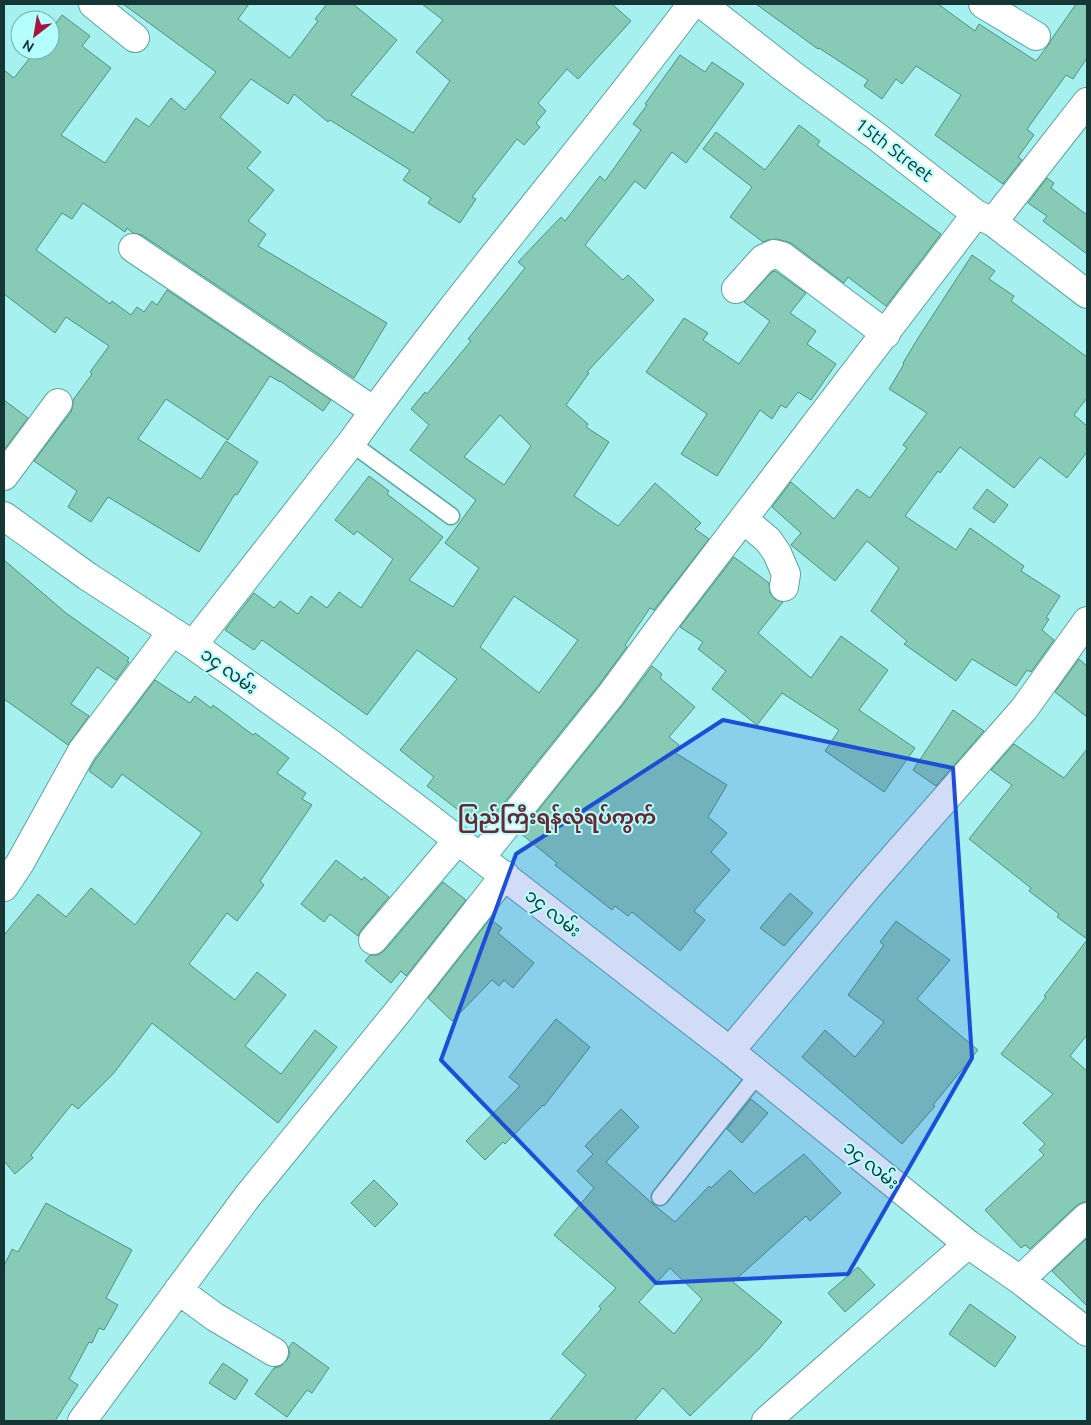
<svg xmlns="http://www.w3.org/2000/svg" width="1091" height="1425" viewBox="0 0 1091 1425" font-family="Ubuntu,'Noto Sans Myanmar',sans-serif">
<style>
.building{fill:#87cbb7;stroke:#4f917f;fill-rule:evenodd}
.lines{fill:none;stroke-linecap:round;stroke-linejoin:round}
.lane-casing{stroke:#5aa4a2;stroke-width:19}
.street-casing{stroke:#5aa4a2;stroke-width:30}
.lane{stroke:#fff;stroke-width:16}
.street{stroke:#fff;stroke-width:28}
.marked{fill:#1d4ed8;fill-opacity:0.2;stroke:#1d4ed8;stroke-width:4;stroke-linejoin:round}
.labels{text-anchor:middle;stroke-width:4;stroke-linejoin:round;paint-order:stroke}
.street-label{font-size:18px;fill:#163535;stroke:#b4fffd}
.quarter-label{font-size:20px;font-weight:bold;fill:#6d2631;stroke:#b4fffd}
</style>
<rect width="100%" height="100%" fill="#a6f1f0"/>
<path class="building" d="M 123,4 L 249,4 L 238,19 L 290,58 L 318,21 L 315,19 L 327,4 L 353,4 L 397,40 L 351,95 L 413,133 L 450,81 L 416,52 L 443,20 L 422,4 L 612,4 L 631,21 L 578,79 L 567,69 L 538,103 L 546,111 L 536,123 L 540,127 L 524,145 L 517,139 L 472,197 L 476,199 L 460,223 L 428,203 L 431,198 L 403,180 L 410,170 L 330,120 L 328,122 L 294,94 L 288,104 L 251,79 L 220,117 L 261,152 L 247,168 L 274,190 L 248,221 L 266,234 L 258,246 L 387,323 L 354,378 L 142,235 L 133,233 L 127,228 L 125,232 L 83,203 L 72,219 L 62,213 L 36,250 L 110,304 L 112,301 L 131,315 L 137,307 L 144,312 L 152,301 L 157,305 L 167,290 L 331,400 L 323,411 L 280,381 L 280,382 L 270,376 L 228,440 L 166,399 L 138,439 L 201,479 L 226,441 L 258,462 L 237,495 L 235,494 L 199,552 L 108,497 L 91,522 L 68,507 L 77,491 L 34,461 L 71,412 L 73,405 L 73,400 L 92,374 L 90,372 L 109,346 L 66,317 L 55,333 L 4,294 L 4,70 L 14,78 L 36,50 L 50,50 L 50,31 L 62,15 L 90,36 L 82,46 L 111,68 L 61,135 L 105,163 L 136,118 L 149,127 L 171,98 L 185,110 L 216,72 Z
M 756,4 L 938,4 L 975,31 L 979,24 L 1036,61 L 1049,44 L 1051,40 L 1076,4 L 1087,4 L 1087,58 L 1073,79 L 1066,75 L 1027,129 L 1034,135 L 1018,157 L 1022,160 L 1003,184 L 935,135 L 961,95 L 916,66 L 902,84 L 896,79 L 882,99 L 864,86 L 868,80 L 819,48 L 818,49 Z
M 680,55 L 705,72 L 712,62 L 744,84 L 686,163 L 672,152 L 645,189 L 635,181 L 585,245 L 623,280 L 628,275 L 654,300 L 587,372 L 589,373 L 566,405 L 588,424 L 586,427 L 609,442 L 574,496 L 618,526 L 655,483 L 701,523 L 695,529 L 709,539 L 654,610 L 650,608 L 625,645 L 627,647 L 598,686 L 483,829 L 427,786 L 434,777 L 400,750 L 457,679 L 417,650 L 367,715 L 262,640 L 254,650 L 225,630 L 254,593 L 274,608 L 280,601 L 298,614 L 311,596 L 327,608 L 339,592 L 361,608 L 393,559 L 357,531 L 354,535 L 335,520 L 369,476 L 389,491 L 387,494 L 443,537 L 409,580 L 453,607 L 479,568 L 445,543 L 476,500 L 410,450 L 429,425 L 411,409 L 425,392 L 427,394 L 471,341 L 468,339 L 525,268 L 518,262 L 561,217 L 565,221 L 600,176 L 605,181 L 641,130 L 633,124 L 647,105 L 645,104 ZM 500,415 L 531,446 L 504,485 L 464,457 ZM 514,596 L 578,640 L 539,693 L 480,647 Z
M 799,125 L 820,141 L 817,145 L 941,234 L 886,306 L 848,277 L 844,283 L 791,243 L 777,239 L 768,240 L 763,242 L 730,217 L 752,187 L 703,149 L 716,132 L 765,170 Z
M 1047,178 L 1054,183 L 1051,188 L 1087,215 L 1087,254 L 1043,221 L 1047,216 L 1028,203 Z
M 972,255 L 995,271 L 989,279 L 1014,296 L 1011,301 L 1087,357 L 1087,398 L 1074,415 L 1087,426 L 1087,452 L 1067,478 L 1040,457 L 1014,488 L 960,447 L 940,473 L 938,471 L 905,516 L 956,550 L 970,528 L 1024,566 L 1021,571 L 1060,596 L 1046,618 L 1049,619 L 1042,630 L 1054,640 L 1031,672 L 1027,670 L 1016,686 L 972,659 L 956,681 L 904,644 L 907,641 L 871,611 L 899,568 L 867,541 L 835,581 L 791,545 L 801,533 L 772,507 L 791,482 L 834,519 L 857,489 L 870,498 L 907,448 L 903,445 L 927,413 L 889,389 L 904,364 L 903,363 L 920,335 Z
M 775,271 L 806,293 L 790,313 L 816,331 L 807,344 L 836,364 L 811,400 L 798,392 L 786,408 L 781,405 L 772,419 L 760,410 L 717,476 L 681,454 L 707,414 L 646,372 L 684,318 L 708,333 L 703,340 L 739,364 L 770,321 L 744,302 L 772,272 Z
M 4,400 L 28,418 L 4,450 Z
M 987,489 L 1008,505 L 994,523 L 973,508 Z
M 734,557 L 769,583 L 770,593 L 775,599 L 783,602 L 758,633 L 811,678 L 841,636 L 888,670 L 859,710 L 915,748 L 884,792 L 825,751 L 839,730 L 782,693 L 757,725 L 712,689 L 726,671 L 698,649 L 703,642 L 680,627 Z
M 4,560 L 66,613 L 129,658 L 127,661 L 129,662 L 116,680 L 97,667 L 71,704 L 89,716 L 68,745 L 4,699 Z
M 1079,659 L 1087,666 L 1087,717 L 1055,692 Z
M 652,666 L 662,674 L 660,678 L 695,707 L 669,737 L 679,745 L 674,752 L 727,785 L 708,817 L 727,833 L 711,852 L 730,870 L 694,911 L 705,920 L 680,951 L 632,912 L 628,916 L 615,906 L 612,910 L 555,865 L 557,863 L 520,833 L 622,706 Z
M 155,680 L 190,703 L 195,696 L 211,708 L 213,705 L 253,735 L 255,733 L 289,758 L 277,773 L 306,793 L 302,799 L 312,805 L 260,881 L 264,885 L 237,921 L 227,913 L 189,964 L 235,1000 L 257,972 L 286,995 L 245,1046 L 281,1074 L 315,1030 L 337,1047 L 278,1123 L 152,1023 L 113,1074 L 78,1109 L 72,1104 L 31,1155 L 33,1158 L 15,1174 L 4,1161 L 4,935 L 38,894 L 66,917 L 91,888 L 135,925 L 202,833 L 122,774 L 112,788 L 89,771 L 95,760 Z
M 953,710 L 984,731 L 936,786 L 913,770 Z
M 1014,744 L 1064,778 L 1087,749 L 1087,939 L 1057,917 L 1059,914 L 1029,891 L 1031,888 L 969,839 L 1012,785 L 991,770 Z
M 336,860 L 362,880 L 364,877 L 389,897 L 361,930 L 358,936 L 330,914 L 324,922 L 301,904 Z
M 443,882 L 466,900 L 406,976 L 401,971 L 391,983 L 365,961 L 370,955 L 378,955 L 385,950 Z
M 790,893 L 813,913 L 784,946 L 760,928 Z
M 490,919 L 502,928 L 498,933 L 534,963 L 513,988 L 504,980 L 499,986 L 492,980 L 452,1021 L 428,998 Z
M 896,921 L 950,960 L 917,999 L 978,1050 L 933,1105 L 935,1106 L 902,1144 L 802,1057 L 825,1030 L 855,1057 L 884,1022 L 848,995 L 884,945 L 880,942 Z
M 1087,940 L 1087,1035 L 1070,1056 L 1087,1071 L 1087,1202 L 1083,1202 L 1076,1206 L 1030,1249 L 1025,1245 L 1021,1248 L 985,1210 L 1044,1155 L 1039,1150 L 1045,1144 L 1023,1123 L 1053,1094 L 1001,1054 L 1046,997 L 1044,996 Z
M 556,1019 L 590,1047 L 544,1106 L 543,1105 L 505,1144 L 503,1142 L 485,1160 L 466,1141 L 520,1086 L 509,1077 Z
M 751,1099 L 768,1113 L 742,1143 L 727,1129 Z
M 621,1109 L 639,1127 L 606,1162 L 653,1204 L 675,1222 L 709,1186 L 711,1188 L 730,1170 L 754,1194 L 804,1154 L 841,1193 L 810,1221 L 806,1216 L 733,1282 L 782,1322 L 760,1348 L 690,1416 L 663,1388 L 634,1421 L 549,1421 L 586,1375 L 562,1354 L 601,1309 L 599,1306 L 616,1288 L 554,1235 L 594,1188 L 577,1171 L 593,1154 L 585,1146 ZM 670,1268 L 702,1299 L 674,1334 L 639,1302 Z
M 374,1180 L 398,1204 L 375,1227 L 351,1203 Z
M 46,1203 L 132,1250 L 106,1298 L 118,1305 L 104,1330 L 99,1328 L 92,1343 L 89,1342 L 69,1379 L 78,1385 L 55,1421 L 4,1421 L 4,1266 L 12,1249 L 18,1252 Z
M 1087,1238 L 1087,1306 L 1052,1271 Z
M 858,1267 L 875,1285 L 845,1312 L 828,1293 Z
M 970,1304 L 1016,1337 L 995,1367 L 949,1334 Z
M 293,1342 L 329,1368 L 312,1393 L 307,1390 L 287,1417 L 255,1394 L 274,1368 L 281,1366 L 287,1360 L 290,1353 L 288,1348 Z
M 223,1363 L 248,1380 L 235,1400 L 209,1383 Z"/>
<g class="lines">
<defs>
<path id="lane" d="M 351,443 L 451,516
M 660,1197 L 758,1074"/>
<path id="street" d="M 93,4 L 135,38
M 702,4 L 794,76 L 876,136 L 976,214 L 993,222 L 1087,294
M 983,4 L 1036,36
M 993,222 L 1087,102
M 133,248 L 374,411
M 736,289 L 763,259 L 774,254 L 782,256 L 886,334
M 4,476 L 58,403
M 4,516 L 87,576 L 193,645 L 327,741 L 424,814 L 730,1051 L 968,1244 L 1020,1280 L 1087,1332
M 743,519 L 768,540 L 777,553 L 786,574 L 784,587
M 193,645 L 351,443 C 459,292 581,152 692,4
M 481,857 L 610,696 L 663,624 L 976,214
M 4,887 L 20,863 L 82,751 L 172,632
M 373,940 L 458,840
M 730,1051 L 867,888 L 1024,709 L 1087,621
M 1020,1280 L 1087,1217
M 178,1290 L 215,1317 L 274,1352
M 82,1421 L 247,1197 L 396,1014 L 505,875
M 766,1421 L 968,1244"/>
</defs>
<use href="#lane" class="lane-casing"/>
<use href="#street" class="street-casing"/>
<use href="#lane" class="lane"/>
<use href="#street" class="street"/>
</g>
<path class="marked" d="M 723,720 L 953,768 L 972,1058 L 848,1274 L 656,1283 L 441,1060 L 516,854 Z"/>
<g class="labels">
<g class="street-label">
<text transform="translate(894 150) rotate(37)" y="6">15th Street</text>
<text transform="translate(229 671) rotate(36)" y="6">၁၄ လမ်း</text>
<text transform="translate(553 913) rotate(38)" y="6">၁၄ လမ်း</text>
<text transform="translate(871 1165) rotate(39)" y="6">၁၄ လမ်း</text>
</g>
<g class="quarter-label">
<text x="557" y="824">ပြည်ကြီးရန်လုံရပ်ကွက်</text>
</g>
</g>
<rect width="1091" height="1425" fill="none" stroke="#163535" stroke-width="10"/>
<g transform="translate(35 35) rotate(211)"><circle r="24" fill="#b4fffd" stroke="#75aead"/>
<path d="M0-4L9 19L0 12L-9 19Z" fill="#aa143c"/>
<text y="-8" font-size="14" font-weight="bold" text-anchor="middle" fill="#163535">N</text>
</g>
</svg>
